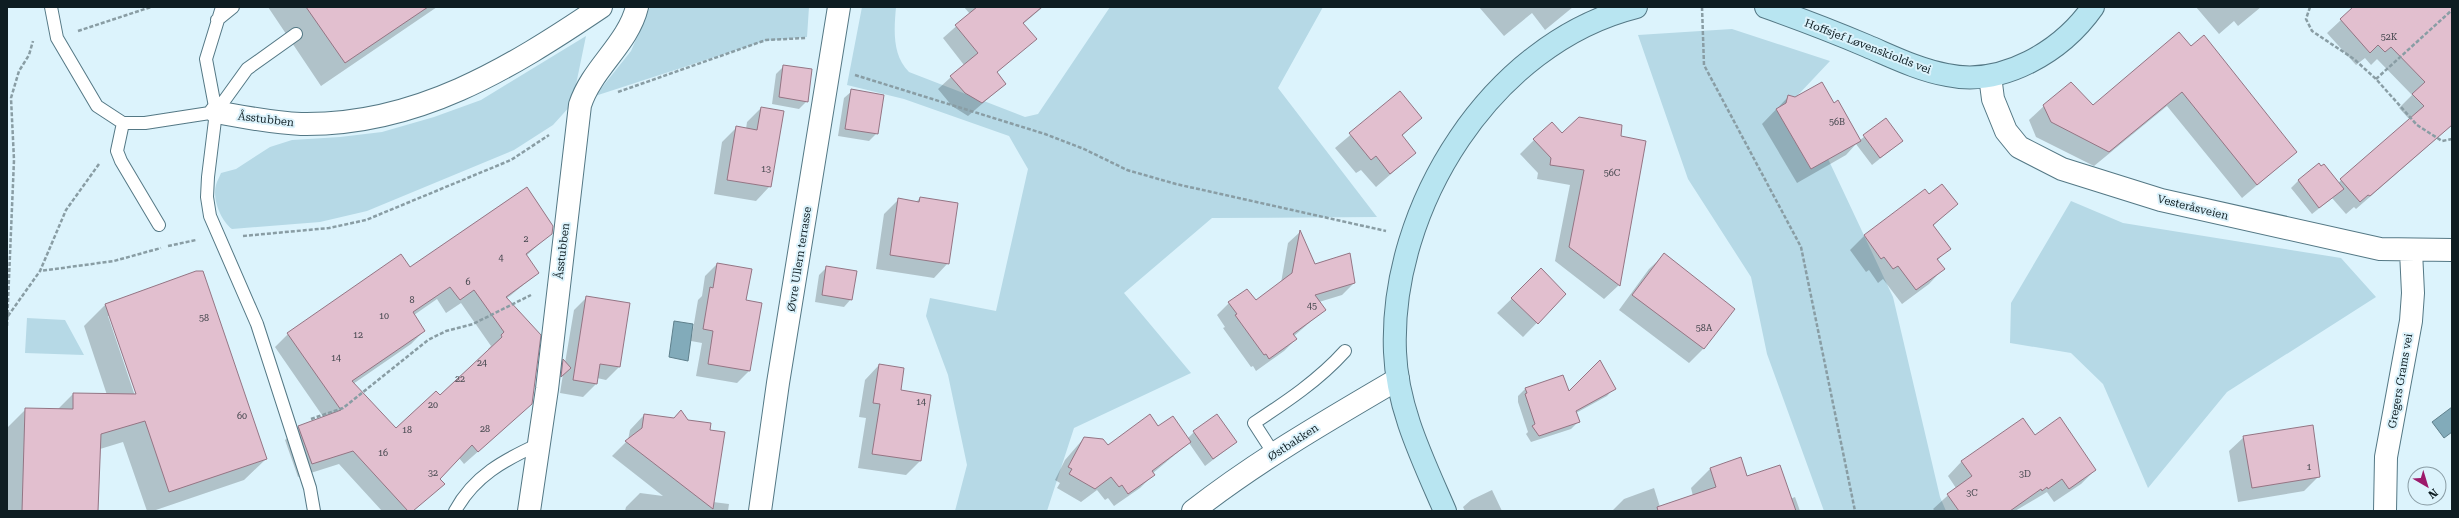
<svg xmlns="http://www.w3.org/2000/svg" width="2459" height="518" viewBox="0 0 2459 518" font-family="'Roboto Serif',serif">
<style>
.green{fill:#b6d9e6}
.water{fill:#82abba;stroke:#5f808c}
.shadow{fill:#0003;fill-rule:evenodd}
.building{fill:#e2bfcf;stroke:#947584;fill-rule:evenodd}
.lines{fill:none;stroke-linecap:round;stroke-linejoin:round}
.lane-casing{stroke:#547885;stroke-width:14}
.street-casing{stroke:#547885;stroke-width:24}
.secondary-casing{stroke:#547885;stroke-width:24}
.path{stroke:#899da4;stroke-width:2.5;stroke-dasharray:4 2;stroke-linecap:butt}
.lane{stroke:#fff;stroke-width:12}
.street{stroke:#fff;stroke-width:22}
.secondary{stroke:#b8e5f1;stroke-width:22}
.labels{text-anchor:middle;stroke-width:4;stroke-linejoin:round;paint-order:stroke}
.number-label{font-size:9px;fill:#43464d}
.street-label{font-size:11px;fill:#0e1d22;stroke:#dcf3fc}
</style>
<rect width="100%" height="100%" fill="#dcf3fc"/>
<path class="green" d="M 650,7 L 809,7 L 807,37 L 764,41 L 595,96 L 631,51 Z
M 862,7 L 896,7 C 894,30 892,55 909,72 L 1025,117 L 1038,114 L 1110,7 L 1323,7 L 1278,88 L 1377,217 L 1212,218 L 1124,293 L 1191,373 L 1074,428 L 1047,511 L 955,511 L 967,465 L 948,375 L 926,316 L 930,298 L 996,311 L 1028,169 L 1009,136 L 904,99 L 847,85 Z
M 1732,29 L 1830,61 L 1798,95 L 1893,297 L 1940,497 L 1946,511 L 1824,511 L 1767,354 L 1751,277 L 1688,179 L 1638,35 Z
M 586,36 L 572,104 L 553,125 L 514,150 L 367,211 L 320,222 L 232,229 C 221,221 212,199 216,185 C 217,181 220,176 221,173 L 236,169 L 270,147 L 292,140 L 340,137 L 382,132 L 434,117 L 481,100 Z
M 2071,201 L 2123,223 L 2341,258 L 2376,297 L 2227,392 L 2148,488 L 2103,384 L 2071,353 L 2010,343 L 2011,303 Z
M 27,318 L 65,320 L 84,355 L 25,353 Z"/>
<path class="water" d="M 674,321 L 693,324 L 688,361 L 669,357 Z
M 2452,407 L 2452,432 L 2444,438 L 2432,422 Z"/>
<path class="shadow" d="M 268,7 L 437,7 L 321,86 Z
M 964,7 L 1043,7 L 1023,24 L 1035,39 L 996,73 L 1005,84 L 968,116 L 952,106 L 938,89 L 964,65 L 943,38 L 970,14 Z
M 1479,7 L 1573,7 L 1545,30 L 1532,13 L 1504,36 Z
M 2196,7 L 2261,7 L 2238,26 L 2234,21 L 2219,34 Z
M 2355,7 L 2452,7 L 2452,125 L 2356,209 L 2354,207 L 2346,214 L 2332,198 L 2312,214 L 2291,188 L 2298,181 L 2319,165 L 2338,183 L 2410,120 L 2399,108 L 2412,95 L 2377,59 L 2371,65 L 2365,58 L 2356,65 L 2327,33 Z
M 2190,47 L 2296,152 L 2242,198 L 2167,106 L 2094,166 L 2036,137 L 2029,120 L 2044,106 L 2093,107 Z
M 784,66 L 807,101 L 799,109 L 772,104 L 776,74 Z
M 852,91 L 877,133 L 869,141 L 838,136 L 844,98 Z
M 1400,93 L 1421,118 L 1402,136 L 1415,153 L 1376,187 L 1361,170 L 1356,173 L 1335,148 Z
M 1789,96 L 1834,104 L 1860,140 L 1886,120 L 1902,141 L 1872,165 L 1856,144 L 1846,155 L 1797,183 L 1762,124 Z
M 761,108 L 770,186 L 756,201 L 714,194 L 722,142 L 736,128 L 746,129 L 747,122 Z
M 1562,135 L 1619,137 L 1645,142 L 1619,285 L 1604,299 L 1555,261 L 1570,185 L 1537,179 L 1538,173 L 1520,154 L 1534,140 Z
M 1925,191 L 1929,195 L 1956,204 L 1933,226 L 1949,248 L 1937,261 L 1943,269 L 1929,284 L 1902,304 L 1883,279 L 1878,283 L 1869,270 L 1866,272 L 1850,250 L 1864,236 Z
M 920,198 L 948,263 L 934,278 L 876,269 L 884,214 L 899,199 L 916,202 Z
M 1300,232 L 1314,265 L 1354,283 L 1342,295 L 1319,302 L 1324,310 L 1294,336 L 1296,339 L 1284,351 L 1256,371 L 1253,366 L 1251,367 L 1223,328 L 1225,327 L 1217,315 L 1229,303 L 1255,302 L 1281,283 L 1288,243 Z
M 551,233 L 526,256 L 538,273 L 506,299 L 531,403 L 517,417 L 464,464 L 459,458 L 439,479 L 443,484 L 413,511 L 382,511 L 339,464 L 298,477 L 285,440 L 299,427 L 324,418 L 275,347 L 288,334 L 410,269 ZM 437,299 L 446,313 L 461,303 L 491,346 L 488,349 L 489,351 L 440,396 L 396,429 L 353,384 L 411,344 L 424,331 L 414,315 Z
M 1664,255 L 1734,309 L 1703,349 L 1689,363 L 1619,310 L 1649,269 Z
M 717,264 L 745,301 L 749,371 L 737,383 L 696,376 L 702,343 L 691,341 L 698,300 L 702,296 L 705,276 Z
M 826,268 L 851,299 L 844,307 L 815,302 L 819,275 Z
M 1541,270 L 1565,294 L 1523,337 L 1497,313 Z
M 587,297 L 619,367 L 606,380 L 597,378 L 596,384 L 583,397 L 560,393 L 563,374 L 554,383 L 556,368 L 563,361 L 565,363 L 574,310 Z
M 106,304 L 266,459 L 244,480 L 153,511 L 147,511 L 123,442 L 100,449 L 98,511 L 7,511 L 7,428 L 26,409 L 58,409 L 73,394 L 107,395 L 84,326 ZM 108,316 L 110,316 L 138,399 L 136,399 Z
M 879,365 L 899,391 L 930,396 L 920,461 L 906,475 L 858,468 L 866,418 L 859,417 L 865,380 Z
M 1614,388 L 1607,396 L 1576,413 L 1578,422 L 1571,429 L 1531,442 L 1526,434 L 1528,432 L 1518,402 L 1518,396 L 1525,389 L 1568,392 Z
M 680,411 L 688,421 L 709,431 L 713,502 L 729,504 L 728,511 L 625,511 L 626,507 L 640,493 L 663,496 L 612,456 L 628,440 L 630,430 L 644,415 L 673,419 Z
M 1158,428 L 1188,438 L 1194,432 L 1236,442 L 1205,466 L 1189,443 L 1153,473 L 1154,474 L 1140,488 L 1114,506 L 1108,498 L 1105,500 L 1097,490 L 1081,502 L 1057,488 L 1060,483 L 1055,480 L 1065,460 L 1084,438 L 1107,447 Z
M 2035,436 L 2095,470 L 2081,484 L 2054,502 L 2047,492 L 2015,511 L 1935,511 L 1933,509 L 1956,488 L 1948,476 L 1962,461 Z
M 2244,437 L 2319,476 L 2304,491 L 2238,502 L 2229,451 Z
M 1710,469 L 1747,477 L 1790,499 L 1795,497 L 1800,511 L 1612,511 L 1624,499 L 1654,488 L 1660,507 L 1693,496 L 1691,488 Z
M 1492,490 L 1502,511 L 1465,511 L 1463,507 L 1471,500 Z"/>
<path class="building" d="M 306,7 L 428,7 L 345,63 Z
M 977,7 L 1042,7 L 1023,23 L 1037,39 L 997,72 L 1006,84 L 982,103 L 965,93 L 950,76 L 978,53 L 955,25 Z
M 2353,7 L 2452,7 L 2452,125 L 2370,196 L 2368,195 L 2360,202 L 2340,179 L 2424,106 L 2412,94 L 2425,82 L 2391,47 L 2385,52 L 2378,45 L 2370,53 L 2340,19 Z
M 2179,32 L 2191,46 L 2204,35 L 2297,152 L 2257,185 L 2182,92 L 2109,152 L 2051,122 L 2043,105 L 2071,82 L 2093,105 Z
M 783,65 L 812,69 L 808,102 L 779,97 Z
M 1822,82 L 1834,103 L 1838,100 L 1861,141 L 1811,169 L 1776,109 L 1786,103 L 1788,95 L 1795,97 Z
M 851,89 L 884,95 L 878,134 L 845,129 Z
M 1400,91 L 1422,118 L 1402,135 L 1416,153 L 1390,174 L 1376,156 L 1371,160 L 1349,133 Z
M 761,107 L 784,111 L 771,187 L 727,180 L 736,126 L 757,130 Z
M 1579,117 L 1622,125 L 1621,136 L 1646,141 L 1620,286 L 1569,247 L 1584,170 L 1550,165 L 1551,158 L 1533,139 L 1552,122 L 1562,133 Z
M 1886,118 L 1903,141 L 1880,158 L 1863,135 Z
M 2319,163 L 2321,166 L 2324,164 L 2344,189 L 2319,208 L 2298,180 Z
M 1942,184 L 1958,204 L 1933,225 L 1951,249 L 1937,259 L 1945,269 L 1916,290 L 1898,266 L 1893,269 L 1884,257 L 1881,259 L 1864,235 L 1925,189 L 1929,194 Z
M 527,187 L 553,226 L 552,234 L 526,254 L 539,273 L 506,297 L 541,335 L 532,404 L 478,452 L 472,445 L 440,479 L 445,484 L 413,511 L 408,511 L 353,451 L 312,464 L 298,426 L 341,410 L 287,333 L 401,254 L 410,267 ZM 450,287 L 460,300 L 474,290 L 504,332 L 501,335 L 502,337 L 440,395 L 436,391 L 396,428 L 352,381 L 425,331 L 413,312 Z
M 920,197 L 958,203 L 949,264 L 890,255 L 898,198 L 919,202 Z
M 1300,230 L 1315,264 L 1350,253 L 1355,283 L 1315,295 L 1326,310 L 1293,334 L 1297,339 L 1269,359 L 1266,354 L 1264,355 L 1235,315 L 1237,314 L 1228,302 L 1247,289 L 1256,300 L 1292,273 Z
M 1664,253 L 1735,309 L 1704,349 L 1632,295 Z
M 717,263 L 752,269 L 746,300 L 762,303 L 750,371 L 708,364 L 713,331 L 703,329 L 710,287 L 713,288 Z
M 826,266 L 857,271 L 852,300 L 822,295 Z
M 1541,268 L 1566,294 L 1538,324 L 1511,298 Z
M 196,271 L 203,271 L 267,459 L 169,492 L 145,421 L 101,434 L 98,511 L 22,511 L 25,408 L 73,409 L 73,393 L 136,394 L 105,304 Z
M 586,296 L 630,303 L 620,367 L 600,364 L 597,384 L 573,380 Z
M 563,359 L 571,368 L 561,377 Z
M 1600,360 L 1616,389 L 1576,411 L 1580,422 L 1539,436 L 1532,426 L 1535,424 L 1525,394 L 1527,393 L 1525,388 L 1563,375 L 1569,391 Z
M 879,364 L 904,368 L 901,390 L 931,395 L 921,461 L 872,454 L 880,404 L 873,403 Z
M 681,410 L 688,420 L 711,423 L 710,430 L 725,432 L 713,509 L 625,441 L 642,428 L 644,414 L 674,418 Z
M 1150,414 L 1158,426 L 1173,416 L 1191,442 L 1152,471 L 1155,475 L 1128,494 L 1122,485 L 1119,487 L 1111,477 L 1095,489 L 1069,474 L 1072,469 L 1068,467 L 1084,437 L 1103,439 L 1108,445 Z
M 1217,414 L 1237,442 L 1213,459 L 1193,431 Z
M 2060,417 L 2096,470 L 2069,489 L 2062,479 L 2048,489 L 2047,487 L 2042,491 L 2041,489 L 2010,511 L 1959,511 L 1947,494 L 1972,476 L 1961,461 L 2023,418 L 2035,435 Z
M 2313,425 L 2320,477 L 2252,488 L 2243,436 Z
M 1741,457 L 1747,476 L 1780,465 L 1796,511 L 1658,511 L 1657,507 L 1716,487 L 1710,468 Z"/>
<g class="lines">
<defs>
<path id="lane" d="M 51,7 L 57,38 L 97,106 L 123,123
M 222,7 L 206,59 L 216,112 L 208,177 L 207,197 L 210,216 L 257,324 L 310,488 L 314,511
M 217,20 L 233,7
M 123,123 L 145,123 L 216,112 L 247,69 L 296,34
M 123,123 L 117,151 L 121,161 L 159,225
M 1274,454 L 1254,423 C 1286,402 1319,380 1345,351
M 455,511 C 474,476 504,460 539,444"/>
<path id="street" d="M 1990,76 L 1993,99 L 2006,131 L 2019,147 L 2062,169 L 2161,200 L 2380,249 L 2452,250
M 216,112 C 244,117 272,123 301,124 C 416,126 509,69 601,7
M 529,511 L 547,389 L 580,105 C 592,68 628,44 637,7
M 760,511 L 778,383 L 839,7
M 1193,511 C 1257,461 1328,420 1398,379
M 2385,511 L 2386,457 L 2411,321 L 2413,293 L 2411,251"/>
<path id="secondary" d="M 1766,7 C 1800,19 1834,32 1867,46 C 1893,57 1919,70 1947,75 C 2003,87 2062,51 2093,7
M 1445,511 C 1423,460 1397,408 1395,352 C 1389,207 1492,43 1636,7"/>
</defs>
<use href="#lane" class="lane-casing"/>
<use href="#street" class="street-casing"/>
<use href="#secondary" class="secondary-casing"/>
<path class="path" d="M 1702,7 L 1704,65 L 1801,247 L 1855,511
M 2310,7 L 2306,19 L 2312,31 L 2354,59 L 2376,79 L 2417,125 L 2442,141 L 2452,139
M 78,31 L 151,7
M 855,75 L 1045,134 L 1084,149 L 1127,170 L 1176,184 L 1386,231
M 2376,79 L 2452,10
M 618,92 L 766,40 L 806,38
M 99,164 L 66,210 L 40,271 L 114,261 L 161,248
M 243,236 L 329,228 L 366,220 L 511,160 L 549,135
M 168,246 L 196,240
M 8,316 L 40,271
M 7,326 L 14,160 L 11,98 L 19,71 L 29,55 L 33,41
M 311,419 L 343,408 L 428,340 L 446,331 L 473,324 L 531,295"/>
<use href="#lane" class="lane"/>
<use href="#street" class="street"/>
<use href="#secondary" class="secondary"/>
</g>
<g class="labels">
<g class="number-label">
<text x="2389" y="40">52K</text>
<text x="1837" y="125">56B</text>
<text x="766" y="172">13</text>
<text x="1612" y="176">56C</text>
<text x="526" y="242">2</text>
<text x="501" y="261">4</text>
<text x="468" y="285">6</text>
<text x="412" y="303">8</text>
<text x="1312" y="309">45</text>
<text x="384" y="319">10</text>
<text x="204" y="321">58</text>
<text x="1704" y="331">58A</text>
<text x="358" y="338">12</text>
<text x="336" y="361">14</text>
<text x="482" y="366">24</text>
<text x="460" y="382">22</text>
<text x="921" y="405">14</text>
<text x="433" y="408">20</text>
<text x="242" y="419">60</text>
<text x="485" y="432">28</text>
<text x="407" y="433">18</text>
<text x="383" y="456">16</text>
<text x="2309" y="470">1</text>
<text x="433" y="476">32</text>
<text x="2025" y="477">3D</text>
<text x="1972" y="496">3C</text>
</g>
<g class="street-label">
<text transform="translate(1868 46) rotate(21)" y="4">Hoffsjef Løvenskiolds vei</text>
<text transform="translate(266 119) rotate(7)" y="4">Åsstubben</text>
<text transform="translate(2193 207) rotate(14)" y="4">Vesteråsveien</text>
<text transform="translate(562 251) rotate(-83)" y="4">Åsstubben</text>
<text transform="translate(799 259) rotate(-81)" y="4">Øvre Ullern terrasse</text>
<text transform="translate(2400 381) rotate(-80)" y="4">Gregers Grams vei</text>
<text transform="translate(1293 442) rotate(-33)" y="4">Østbakken</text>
</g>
</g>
<rect width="2459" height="518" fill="none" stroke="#0e1d22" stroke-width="16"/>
<g transform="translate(2427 486) rotate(142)"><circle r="19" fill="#dcf3fc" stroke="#8a9da5"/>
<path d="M0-3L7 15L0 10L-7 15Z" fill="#9c196b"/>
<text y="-6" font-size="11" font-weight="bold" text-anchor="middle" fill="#0e1d22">N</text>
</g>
</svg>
